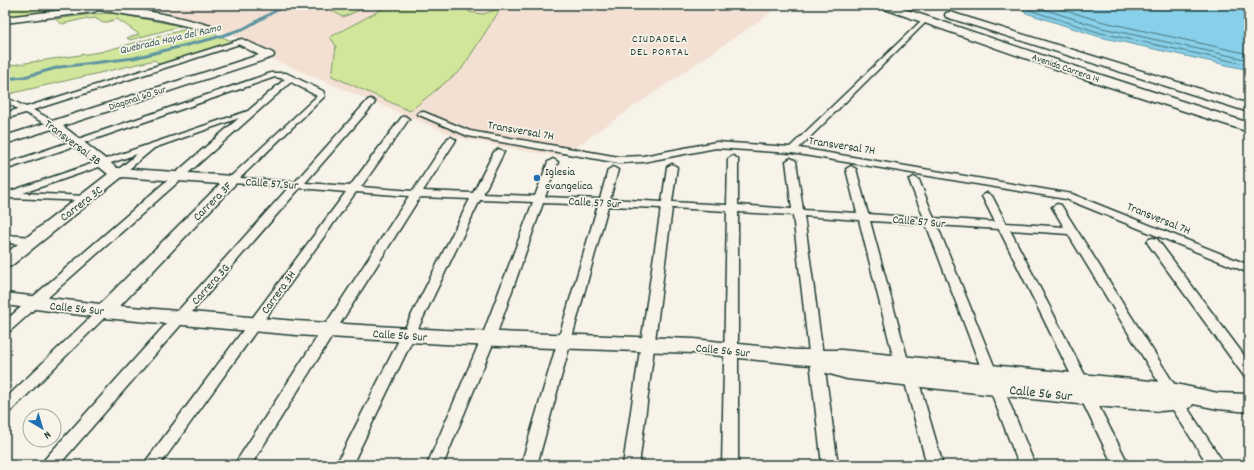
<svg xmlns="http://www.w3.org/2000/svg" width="1254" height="470" viewBox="0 0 1254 470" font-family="Dekko,sans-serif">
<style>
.built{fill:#f3e0d3}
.green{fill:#d1e69a;stroke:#789267}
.water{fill:#88cfe9;stroke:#5e95a1}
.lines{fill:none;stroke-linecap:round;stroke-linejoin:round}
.shore{stroke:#49777c;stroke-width:1}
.stream{stroke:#5e95a1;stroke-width:3}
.street-casing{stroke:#1f3d34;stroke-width:3}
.secondary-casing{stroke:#1f3d34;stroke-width:3}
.primary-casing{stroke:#1f3d34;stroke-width:3}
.street{fill:#f7f3e8;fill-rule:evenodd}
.secondary{fill:#f7f3e8;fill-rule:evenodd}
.primary{fill:#f7f3e8;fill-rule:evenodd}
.poi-dot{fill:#1f6fb2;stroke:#f7f3e8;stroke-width:1.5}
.labels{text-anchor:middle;stroke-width:3.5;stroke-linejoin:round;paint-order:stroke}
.far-street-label{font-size:10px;fill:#1f3d34;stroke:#f7f3e8}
.far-water-label{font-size:11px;font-style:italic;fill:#345a58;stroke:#f7f3e8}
.far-neighbourhood-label{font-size:11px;letter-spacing:1px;fill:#1f3d34;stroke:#f7f3e8}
.street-label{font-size:12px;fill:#1f3d34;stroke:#f7f3e8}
.poi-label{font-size:12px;fill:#1f3d34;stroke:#f7f3e8;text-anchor:start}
.near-street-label{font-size:14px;fill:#1f3d34;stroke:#f7f3e8}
</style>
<rect width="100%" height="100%" fill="#f7f3e8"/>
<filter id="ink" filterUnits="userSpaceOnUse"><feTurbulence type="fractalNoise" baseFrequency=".025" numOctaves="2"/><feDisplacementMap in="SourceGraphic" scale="8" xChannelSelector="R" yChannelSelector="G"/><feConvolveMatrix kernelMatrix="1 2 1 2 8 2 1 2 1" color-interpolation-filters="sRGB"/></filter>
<g filter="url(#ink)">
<path class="built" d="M 142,5 L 782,5 L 562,156 L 529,152 L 457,137 L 274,60 L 271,51 L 191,19 L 155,13 L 143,9 L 142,8 Z"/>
<path class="green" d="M 5,5 L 65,5 L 82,8 L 5,18 Z
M 322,5 L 372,5 L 343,17 Z
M 390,5 L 471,5 L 469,12 L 483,14 L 501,8 L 461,70 L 410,111 L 332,76 L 336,46 L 330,37 Z
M 117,13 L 124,15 L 181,26 L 130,40 L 127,38 L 139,34 L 117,19 L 103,23 L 95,18 L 90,19 L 88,18 L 62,24 L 55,19 L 93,14 Z
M 194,27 L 211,32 L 234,42 L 160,65 L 155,60 L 13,93 L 5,94 L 5,66 L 100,52 Z"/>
<path class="water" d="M 1021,5 L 1249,5 L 1249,70 L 1100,37 L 1026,13 Z"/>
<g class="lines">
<path class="shore" d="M 1026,5 L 1029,10 L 1101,33 L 1249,65
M 1031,5 L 1102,28 L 1249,60
M 1047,5 L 1104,22 L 1249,54"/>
<path class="stream" d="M 5,79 L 24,77 L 60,67 L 134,58 L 211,39 L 243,29 L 286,5"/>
<defs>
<path id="street" d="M 926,17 L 928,18 L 928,20 L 799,148 L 1072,194 L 1249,265 L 1249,273 L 1066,199 L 792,153 L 716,148 L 643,162 L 619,163 L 468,136 L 417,114 L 421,111 L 424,112 L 470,131 L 619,157 L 643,156 L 716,142 L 790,147 L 924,18 Z
M 239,40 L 242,40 L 246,42 L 33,110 L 56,122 L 57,124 L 56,126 L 50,126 L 25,113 L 5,119 L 5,113 L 18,109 L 5,102 L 5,97 L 26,107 Z
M 271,73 L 286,73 L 323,91 L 325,96 L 240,178 L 295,182 L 368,100 L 371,99 L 375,102 L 374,104 L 305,183 L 350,186 L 402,117 L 405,116 L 409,119 L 361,187 L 413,191 L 448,138 L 451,137 L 456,140 L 423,191 L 473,193 L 494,152 L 499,149 L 504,152 L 483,194 L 535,196 L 548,162 L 553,159 L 558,162 L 545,197 L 600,199 L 608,170 L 613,167 L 618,170 L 610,199 L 662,202 L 667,167 L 672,164 L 677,167 L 672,202 L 727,205 L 728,159 L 733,156 L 738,159 L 738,205 L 792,209 L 786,161 L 791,158 L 796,161 L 803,210 L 857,213 L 846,169 L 851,166 L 856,169 L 868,214 L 924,218 L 909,180 L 914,177 L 919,180 L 934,218 L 995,222 L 982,196 L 987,193 L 992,196 L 1006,223 L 1064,227 L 1052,207 L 1057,204 L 1061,205 L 1176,387 L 1181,398 L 1225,465 L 1208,465 L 1170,405 L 1165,393 L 1068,234 L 1010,230 L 1089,383 L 1087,387 L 1082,389 L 1077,387 L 999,229 L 937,225 L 997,373 L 995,377 L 990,378 L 985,377 L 983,373 L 926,224 L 870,221 L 909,364 L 907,368 L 902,369 L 897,368 L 895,364 L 859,220 L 804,216 L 838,465 L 822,465 L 793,215 L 738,212 L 738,465 L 722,465 L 727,211 L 672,208 L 639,465 L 623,465 L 661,208 L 608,206 L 537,465 L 521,465 L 598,205 L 543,203 L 495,339 L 443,465 L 427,465 L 481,339 L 533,202 L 480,200 L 352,465 L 336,465 L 470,199 L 420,197 L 251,465 L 234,465 L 409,196 L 356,192 L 160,465 L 143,465 L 346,192 L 300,188 L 59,465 L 41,465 L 44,460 L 289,187 L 232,183 L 227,180 L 317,96 L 291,82 L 10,331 L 5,333 L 5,321 L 239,118 L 154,148 L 122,175 L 116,175 L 114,173 L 137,154 L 23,193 L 86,196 L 90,197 L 91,199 L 90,201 L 9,198 L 5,199 L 5,193 L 248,111 L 285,79 L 275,77 L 5,170 L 5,164 Z
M 5,235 L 34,237 L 38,238 L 40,241 L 38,244 L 34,245 L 5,243 Z
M 1153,238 L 1157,239 L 1249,362 L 1249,377 L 1244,376 L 1149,245 L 1147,242 L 1149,239 Z
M 104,307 L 108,308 L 110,311 L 108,314 L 10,412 L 5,414 L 5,399 L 100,308 Z
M 911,374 L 916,375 L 918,379 L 943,465 L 927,465 L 904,379 L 906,375 Z
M 996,381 L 1001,383 L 1003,387 L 1035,465 L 1019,465 L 989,387 L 991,383 Z
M 1087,391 L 1092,393 L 1129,465 L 1113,465 L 1080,397 L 1082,393 Z"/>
<path id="secondary" d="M 77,5 C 122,5 167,13 211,26 L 212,28 L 207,31 L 161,20 L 98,10 L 94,12 L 5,23 L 5,17 L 81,8 Z
M 242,39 L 273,53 L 274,55 L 273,57 L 63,126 L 117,168 L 232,176 L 237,177 L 239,180 L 120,306 L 296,321 L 443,330 L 694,339 L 795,350 L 842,350 L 1171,383 L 1218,393 L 1249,394 L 1249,412 L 1218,409 L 1193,404 L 1191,407 L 1184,409 L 1160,411 L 1107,407 L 847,379 L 813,369 L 811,365 L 795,364 L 694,353 L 443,344 L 296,335 L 104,318 L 5,305 L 5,293 L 100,304 L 220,184 L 122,177 L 11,266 L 5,268 L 5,254 L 108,174 L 52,129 L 5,144 L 5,136 L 259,55 L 238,44 L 237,42 L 238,40 Z"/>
<path id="primary" d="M 878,5 L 893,5 L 1086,70 L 1249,123 L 1249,132 L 1076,76 L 879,7 Z
M 950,12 L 1249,104 L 1249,112 L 946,17 L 945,15 L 946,13 Z"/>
</defs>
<use href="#street" class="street-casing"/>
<use href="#secondary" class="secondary-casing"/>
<use href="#primary" class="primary-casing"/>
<use href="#street" class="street"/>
<use href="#secondary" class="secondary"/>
<use href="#primary" class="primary"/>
</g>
</g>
<circle class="poi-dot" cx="537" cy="178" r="4"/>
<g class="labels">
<g class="far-street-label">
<text transform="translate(1066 67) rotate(19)" y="4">Avenida Carrera 14</text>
<text transform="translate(137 97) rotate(-18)" y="4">Diagonal 60 Sur</text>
</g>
<g class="far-water-label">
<text transform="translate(170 38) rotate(-13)" y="4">Quebrada Haya del Ramo</text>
</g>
<g class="far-neighbourhood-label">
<text x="660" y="42">CIUDADELA<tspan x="660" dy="13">DEL PORTAL</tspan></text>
</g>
<g class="street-label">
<text transform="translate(521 130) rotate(10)" y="4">Transversal 7H</text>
<text transform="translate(73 142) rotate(37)" y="4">Transversal 3B</text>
<text transform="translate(842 145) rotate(9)" y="4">Transversal 7H</text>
<text transform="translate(272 183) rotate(4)" y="4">Calle 57 Sur</text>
<text transform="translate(212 201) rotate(-45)" y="4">Carrera 3F</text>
<text transform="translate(595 202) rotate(3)" y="4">Calle 57 Sur</text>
<text transform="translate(81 203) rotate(-38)" y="4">Carrera 3C</text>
<text transform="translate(1159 218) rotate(22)" y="4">Transversal 7H</text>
<text transform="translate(919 221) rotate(5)" y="4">Calle 57 Sur</text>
<text transform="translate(210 284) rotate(-48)" y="4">Carrera 3G</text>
<text transform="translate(278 292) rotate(-54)" y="4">Carrera 3H</text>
<text transform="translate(77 308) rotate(6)" y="4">Calle 56 Sur</text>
<text transform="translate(400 335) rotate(4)" y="4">Calle 56 Sur</text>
<text transform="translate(723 350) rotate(6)" y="4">Calle 56 Sur</text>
</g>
<g class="poi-label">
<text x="545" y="175">Iglesia<tspan x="545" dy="14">evangelica</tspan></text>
</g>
<g class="near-street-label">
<text transform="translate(1041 392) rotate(6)" y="5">Calle 56 Sur</text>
</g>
</g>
<rect width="1254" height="470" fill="none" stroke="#f7f3e8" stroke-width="20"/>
<rect x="10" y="10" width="1234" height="450" fill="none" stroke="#1f3d34" stroke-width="1.5" filter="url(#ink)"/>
<g transform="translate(42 428) rotate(142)"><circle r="19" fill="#f7f3e8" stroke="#a1aaa0"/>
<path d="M0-3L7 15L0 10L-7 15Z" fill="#1f6fb2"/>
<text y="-6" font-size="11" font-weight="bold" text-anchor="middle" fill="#1f3d34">N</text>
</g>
</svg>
